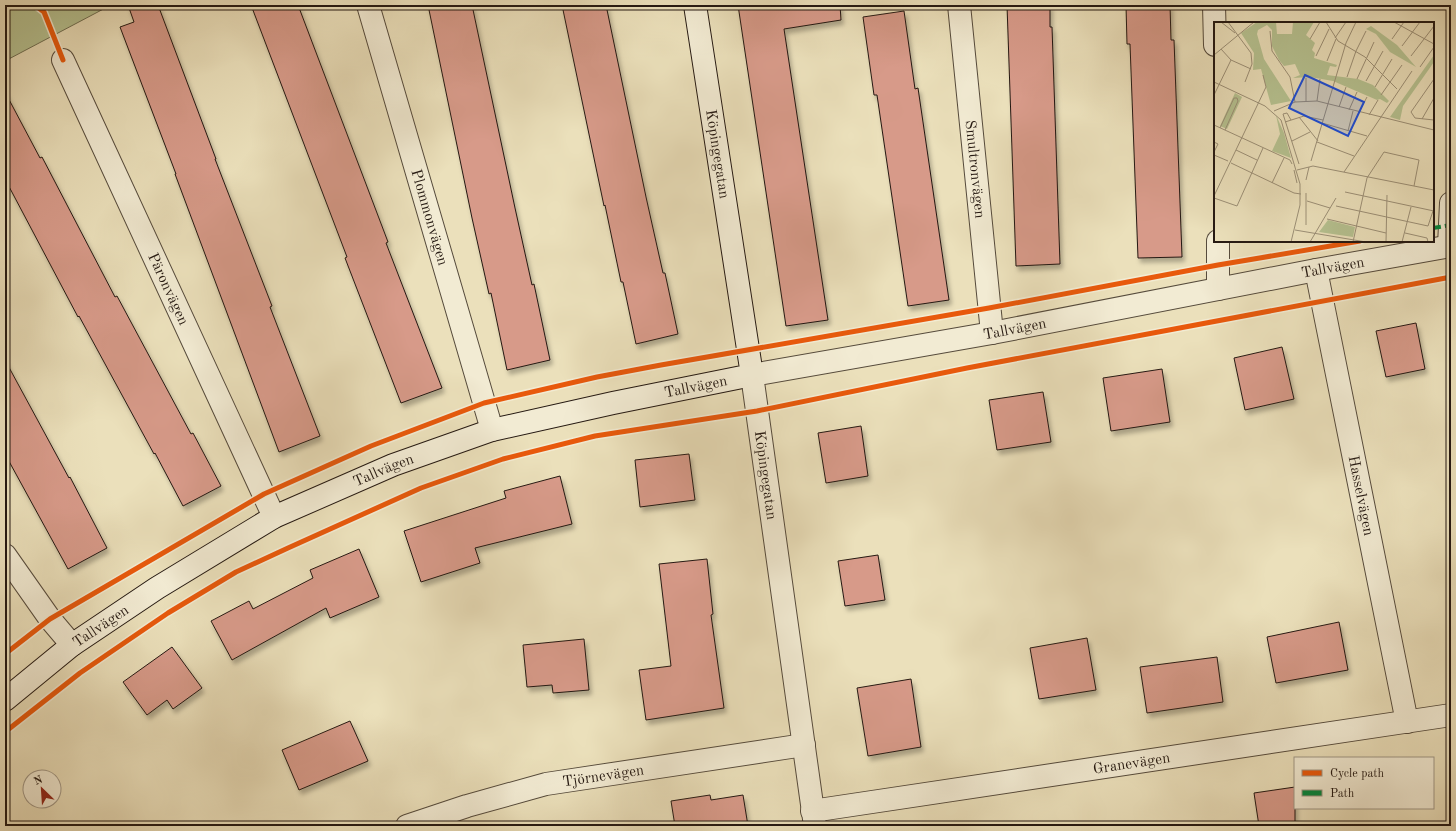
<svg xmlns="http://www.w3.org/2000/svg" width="1456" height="831" viewBox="0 0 1456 831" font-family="'Old Standard TT',serif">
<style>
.green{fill:#b6c291;stroke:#6e6e52}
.building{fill:#d79a89;stroke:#251912;filter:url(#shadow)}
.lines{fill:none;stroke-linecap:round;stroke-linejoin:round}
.street-casing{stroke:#564b3c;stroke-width:24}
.secondary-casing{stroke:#251912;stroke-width:24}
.street{stroke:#f2ebd3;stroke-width:22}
.secondary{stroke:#f2ebd3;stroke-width:22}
.quiet{stroke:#00873e;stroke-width:4;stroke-dasharray:8 4;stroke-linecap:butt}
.cycleway-casing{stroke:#f2ebd3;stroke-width:8}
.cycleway{stroke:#e8590c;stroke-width:5}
.labels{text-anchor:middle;stroke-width:3;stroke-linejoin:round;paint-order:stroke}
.street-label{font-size:15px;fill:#251912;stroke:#f2ebd3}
.inset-road{fill:none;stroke:#9c9077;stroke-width:1}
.view{fill:#1d4ed8;fill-opacity:0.15;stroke:#1d4ed8;stroke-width:2}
.inset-edge{fill:none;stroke:#251912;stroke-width:2}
</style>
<defs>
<filter id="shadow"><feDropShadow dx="2.5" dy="4.5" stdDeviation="2" flood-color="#0004"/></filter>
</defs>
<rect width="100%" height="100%" fill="#ebe0bb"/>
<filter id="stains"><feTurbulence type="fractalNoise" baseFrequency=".005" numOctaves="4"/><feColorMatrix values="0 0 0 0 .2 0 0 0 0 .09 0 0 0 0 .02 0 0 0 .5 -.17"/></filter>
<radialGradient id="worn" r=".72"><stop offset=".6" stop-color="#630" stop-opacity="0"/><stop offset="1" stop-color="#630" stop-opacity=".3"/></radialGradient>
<path class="green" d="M 5,5 L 111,5 L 5,61 Z"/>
<path class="building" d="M 128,5 L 158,5 L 216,159 L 215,159 L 272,306 L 270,307 L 320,436 L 279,452 L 175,174 L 176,174 L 120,27 L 134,22 Z
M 251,5 L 298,5 L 388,242 L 386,243 L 442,388 L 401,403 L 345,258 L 347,257 Z
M 428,5 L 472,5 L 515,208 L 532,285 L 534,284 L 550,360 L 507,370 L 491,293 L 489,294 L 472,218 Z
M 562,5 L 606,5 L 646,197 L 663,273 L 665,273 L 678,334 L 636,344 L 623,282 L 621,282 L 605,205 L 604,206 Z
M 738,5 L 840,5 L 841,20 L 784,29 L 828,320 L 786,326 Z
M 1007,5 L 1050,5 L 1050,27 L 1052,27 L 1060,264 L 1016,266 Z
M 1126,5 L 1170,5 L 1171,40 L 1174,40 L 1182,257 L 1138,258 L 1130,44 L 1127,44 Z
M 904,11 L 915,89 L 918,88 L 949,300 L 908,306 L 877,95 L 874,95 L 863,17 Z
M 5,92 L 40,158 L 42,157 L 115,297 L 117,296 L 191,434 L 193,433 L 221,486 L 183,506 L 155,453 L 154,454 L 79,316 L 78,317 L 5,179 Z
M 1416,323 L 1425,369 L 1386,377 L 1376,331 Z
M 1282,347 L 1294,399 L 1245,410 L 1234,358 Z
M 5,360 L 69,478 L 70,477 L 107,548 L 68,569 L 5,454 Z
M 1162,369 L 1170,422 L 1111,431 L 1103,378 Z
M 1043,392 L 1051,442 L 997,450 L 989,400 Z
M 861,426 L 868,476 L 826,483 L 818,433 Z
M 689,454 L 695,500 L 640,507 L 635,460 Z
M 560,476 L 572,524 L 475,548 L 480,563 L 421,582 L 404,531 L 506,498 L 504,491 Z
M 359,549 L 379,597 L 330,618 L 326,608 L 232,660 L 211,621 L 249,601 L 253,609 L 313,578 L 310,570 Z
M 878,555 L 885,600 L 845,606 L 838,561 Z
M 707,559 L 713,614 L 711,615 L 724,708 L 646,720 L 639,670 L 671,666 L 659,564 Z
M 1339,622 L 1348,670 L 1276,683 L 1267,637 Z
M 1087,638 L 1096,690 L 1039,699 L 1030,648 Z
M 584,639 L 589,690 L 553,693 L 552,685 L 527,687 L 523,645 Z
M 172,647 L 202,688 L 173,709 L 167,700 L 147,715 L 123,682 Z
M 1217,657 L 1223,702 L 1147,713 L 1140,667 Z
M 911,679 L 921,747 L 868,756 L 857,688 Z
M 350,721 L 368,761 L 299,790 L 282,750 Z
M 1295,787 L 1295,826 L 1259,826 L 1254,793 Z
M 710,795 L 711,800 L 743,795 L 748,826 L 675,826 L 671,801 Z"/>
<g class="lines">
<defs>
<g id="street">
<path id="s1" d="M 368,5 L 492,430"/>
<path id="s2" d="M 959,5 L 992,333"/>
<path d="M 1214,5 L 1215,45"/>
<path id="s3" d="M 63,60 L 274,517"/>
<path d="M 1218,241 L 1218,289"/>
<path d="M 1449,246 L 1451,203"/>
<path id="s4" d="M 1316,270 L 1407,722"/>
<path d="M 5,555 L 50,619 L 72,645"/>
<path id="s5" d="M 812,811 L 1451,715"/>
<path id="s6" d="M 407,826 L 467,806 L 546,784 L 804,745"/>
<path id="s7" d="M 815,826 L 752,375 L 992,333 L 1316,270 L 1451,246"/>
</g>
<g id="secondary">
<path id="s8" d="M 5,700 L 72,645 L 157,588 L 274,517 L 393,465 L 492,430 L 613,403 L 752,375 L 695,5"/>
</g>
</defs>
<use href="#street" class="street-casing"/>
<use href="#secondary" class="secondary-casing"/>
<use href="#street" class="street"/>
<use href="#secondary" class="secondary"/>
<path class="quiet" d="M 1433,228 L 1451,225"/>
<defs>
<path id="cycleway" d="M 35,5 L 44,12 L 63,60
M 5,654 L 50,619 L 264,494 L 371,446 L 484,403 L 597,377 L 661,365 L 989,308 L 1218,265 L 1360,241
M 5,732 L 80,673 L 168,613 L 236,572 L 288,548 L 421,488 L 503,459 L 595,436 L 757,411 L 967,368 L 1451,277"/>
</defs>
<use href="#cycleway" class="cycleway-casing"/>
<use href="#cycleway" class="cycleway"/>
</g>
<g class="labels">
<g class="street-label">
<text transform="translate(718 154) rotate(81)" y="5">Köpingegatan</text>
<text dy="5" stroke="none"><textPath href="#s2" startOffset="165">Smultronvägen</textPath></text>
<text dy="5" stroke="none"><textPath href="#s1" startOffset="221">Plommonvägen</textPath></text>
<text dy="5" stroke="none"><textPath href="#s7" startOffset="1046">Tallvägen</textPath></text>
<text dy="5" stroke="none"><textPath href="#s3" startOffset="252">Päronvägen</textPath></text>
<text dy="5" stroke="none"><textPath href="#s7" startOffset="722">Tallvägen</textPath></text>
<text dy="5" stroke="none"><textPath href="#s8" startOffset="769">Tallvägen</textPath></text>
<text dy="5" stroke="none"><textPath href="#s8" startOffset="445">Tallvägen</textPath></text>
<text transform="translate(766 475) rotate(82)" y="5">Köpingegatan</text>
<text dy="5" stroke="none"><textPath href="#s4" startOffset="230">Hasselvägen</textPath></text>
<text dy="5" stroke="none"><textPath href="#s8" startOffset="121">Tallvägen</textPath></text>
<text dy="5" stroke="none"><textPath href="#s5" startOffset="323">Granevägen</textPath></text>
<text dy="5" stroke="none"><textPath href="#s6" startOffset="203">Tjörnevägen</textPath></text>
</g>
</g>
<g transform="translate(1214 22)">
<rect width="220" height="220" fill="#ebe0bb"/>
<path d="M 43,0 L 62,0 L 63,12 L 78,12 L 79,0 L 100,0 L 92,13 L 101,21 L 98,28 L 101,31 L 100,36 L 123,43 L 122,45 L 116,44 L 113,53 L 144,57 L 159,63 L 175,79 L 173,81 L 166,77 L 163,78 L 119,59 L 96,55 L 79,56 L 86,53 L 81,42 L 70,44 L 65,38 L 58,24 L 58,8 L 53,3 L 44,8 L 43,12 L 50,37 L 77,79 L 57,83 L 47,47 L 39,48 L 40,31 L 27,11 ZM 157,4 L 183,23 L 202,45 L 176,30 L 162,12 L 152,7 ZM 220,33 L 220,40 L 189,84 L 186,98 L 176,95 ZM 21,71 L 28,75 L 13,107 L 6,104 ZM 62,93 L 70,111 L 77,136 L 58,129 L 66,112 ZM 114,198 L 141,205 L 139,215 L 105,210 Z" fill="#b6c291"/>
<path class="inset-road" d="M 7,0 L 21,11M 14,0 L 37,31 L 38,42 L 31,60M 112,0 L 124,19 L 151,35 L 183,67M 180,0 L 220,22M 56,9 L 58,29 L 76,55 L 81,80M 121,16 L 132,0M 96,17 L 106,0M 178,17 L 190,0M 188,24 L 206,0M 7,27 L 17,38 L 37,47M 0,33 L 40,0M 102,34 L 115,7M 197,34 L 220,4M 113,39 L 122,17M 206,45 L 220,25M 133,55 L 142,29 L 152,9M 143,57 L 160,20M 220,57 L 197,90 L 201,96 L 220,98M 152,59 L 169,29M 0,60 L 51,84 L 67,98 L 86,162 L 86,183 L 77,220M 161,65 L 178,37M 0,73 L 17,38M 167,73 L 188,43M 92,79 L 92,56M 103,79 L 106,57M 125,85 L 132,65M 135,88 L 143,70M 60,89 L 81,80 L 103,79 L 220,108M 145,90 L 153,75M 155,93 L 164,78M 85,95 L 104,119M 208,97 L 220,76M 77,98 L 73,91 L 69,92 L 85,142M 71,100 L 90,94 L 109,98M 108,101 L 153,114M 0,103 L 76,138 L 78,142M 6,106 L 20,76 L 23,76 L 24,79 L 11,108M 134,109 L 139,89M 78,119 L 96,110M 0,120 L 4,122 L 0,130M 103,120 L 140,134M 22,128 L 43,138M 0,133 L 14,139M 97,139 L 132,21 L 142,0M 17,141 L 80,171 L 87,172M 80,148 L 83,161M 83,148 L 99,144 L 220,168M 130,150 L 198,49M 92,158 L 95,145M 58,161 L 70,136M 131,170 L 220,189M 0,174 L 52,65 L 49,53M 0,176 L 23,184 L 49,126M 93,179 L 116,186M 122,184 L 214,204 L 219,189M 113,197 L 172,211M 92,203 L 92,171M 81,208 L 152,220M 191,211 L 213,216 L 214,220M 96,220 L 122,176M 139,220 L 153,156 L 170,130 L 205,138 L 200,164M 172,220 L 173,173M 188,220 L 197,185"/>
<path class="view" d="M 91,53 L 150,80 L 134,114 L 75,86 Z"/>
<rect width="220" height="220" class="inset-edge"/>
</g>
<rect width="1456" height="831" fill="none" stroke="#ebe0bb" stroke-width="20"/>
<rect x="6" y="6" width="1444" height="819" fill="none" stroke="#251912" stroke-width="2"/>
<rect x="10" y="10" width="1436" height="811" fill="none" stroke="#251912"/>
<rect x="1294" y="757" width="140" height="52" fill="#f2ebd3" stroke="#a09786"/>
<rect x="1302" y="770" width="20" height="6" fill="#e8590c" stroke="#a09786"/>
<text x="1330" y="777" font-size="12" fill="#251912">Cycle path</text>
<rect x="1302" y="790" width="20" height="6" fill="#00873e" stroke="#a09786"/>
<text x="1330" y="797" font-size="12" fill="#251912">Path</text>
<g transform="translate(42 789) rotate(335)"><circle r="19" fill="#f2ebd3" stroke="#a09786"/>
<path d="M0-3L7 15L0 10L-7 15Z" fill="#8f2418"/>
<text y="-6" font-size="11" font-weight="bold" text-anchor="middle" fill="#251912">N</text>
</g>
<rect width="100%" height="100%" filter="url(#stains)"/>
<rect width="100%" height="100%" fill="url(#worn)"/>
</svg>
